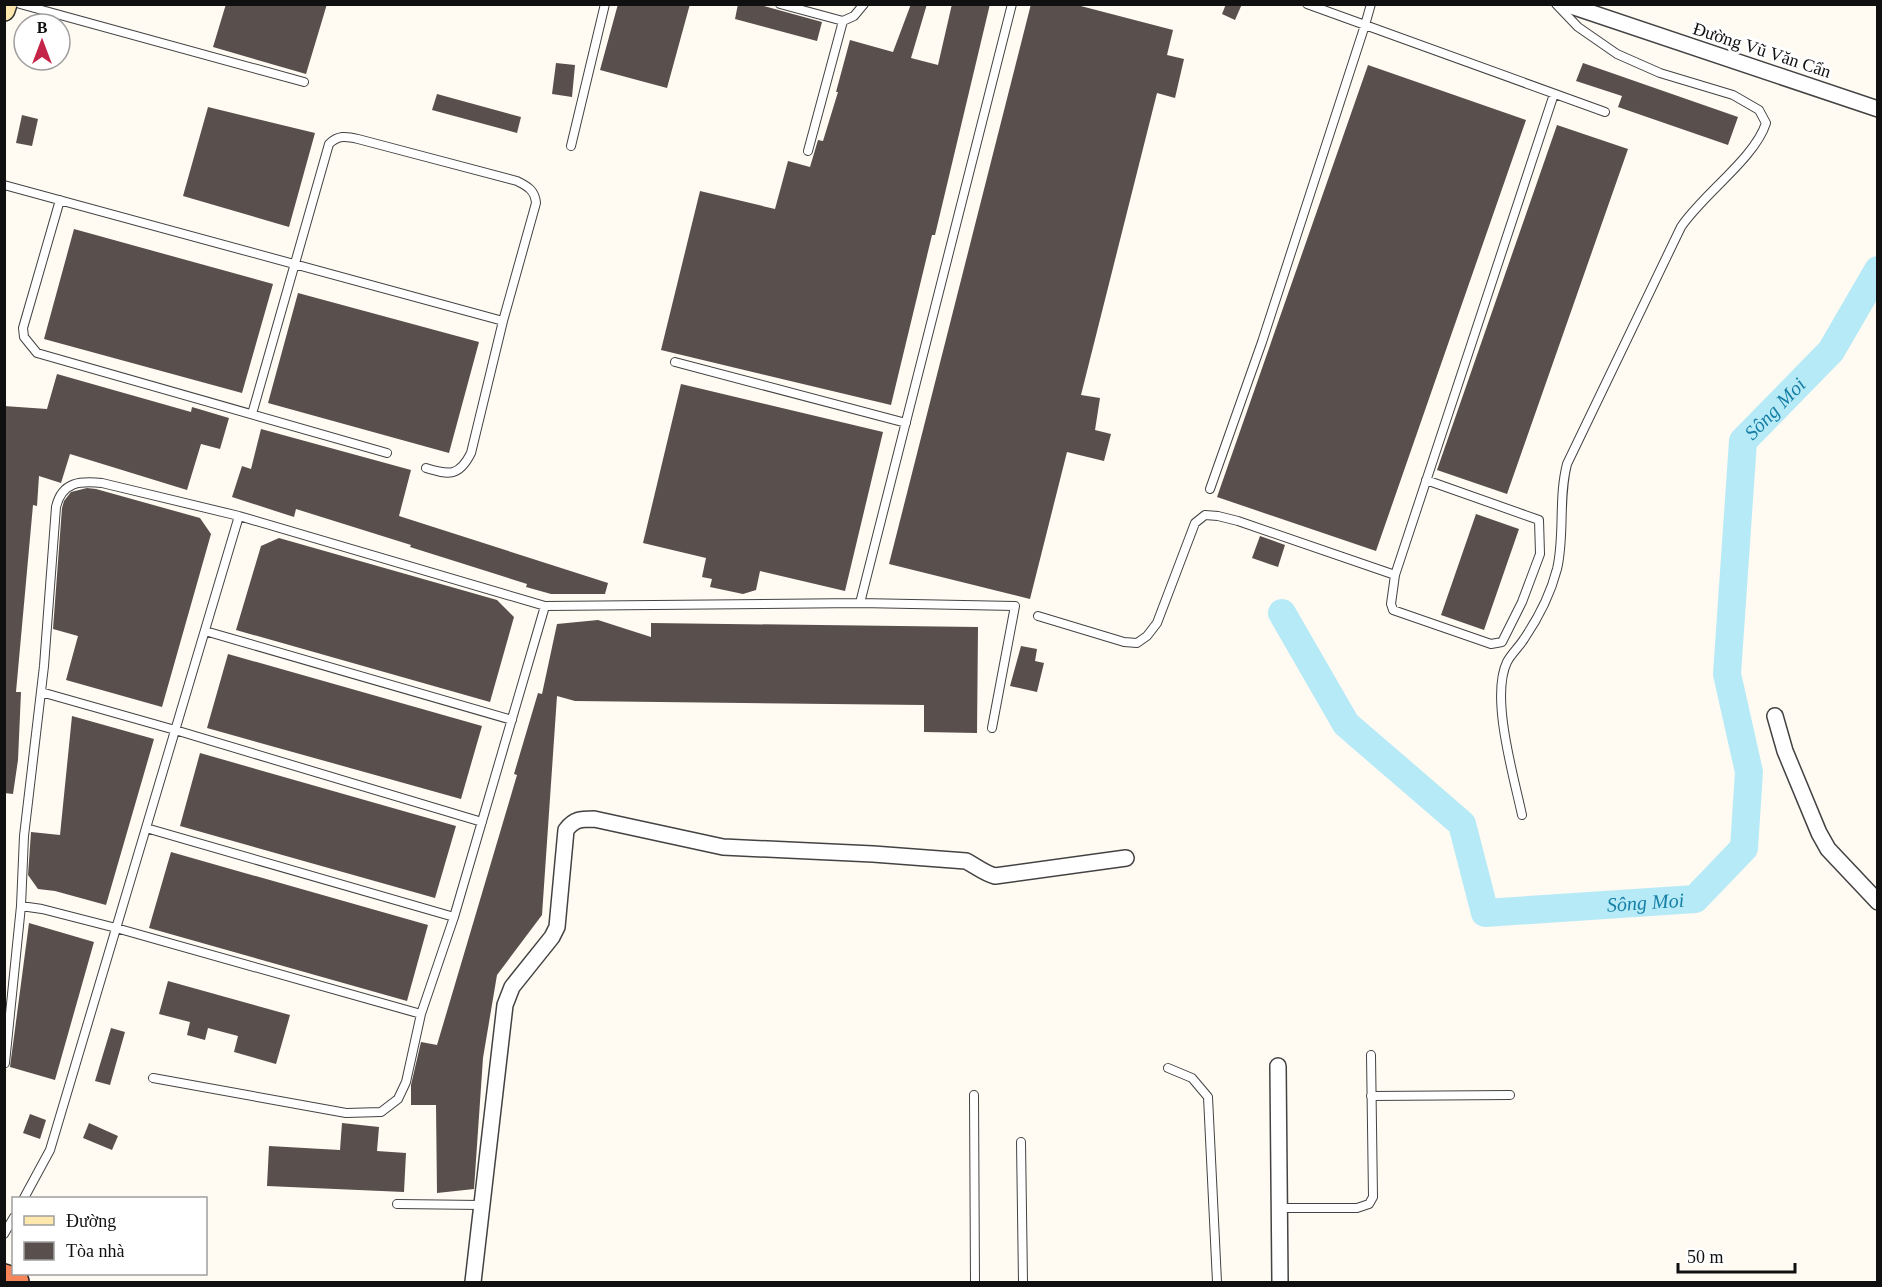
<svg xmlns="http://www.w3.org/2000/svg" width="1882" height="1287" viewBox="0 0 1882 1287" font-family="Georgia,serif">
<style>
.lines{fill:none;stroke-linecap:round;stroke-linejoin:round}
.river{stroke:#b6eaf7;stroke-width:28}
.building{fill:#594f4c}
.lane-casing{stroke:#434343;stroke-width:10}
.street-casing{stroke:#434343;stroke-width:18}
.secondary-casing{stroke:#323232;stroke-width:24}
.highway-casing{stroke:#212121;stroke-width:30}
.lane{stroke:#fff;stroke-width:8}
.street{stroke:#fff;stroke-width:15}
.secondary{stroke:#ffe8ad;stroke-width:21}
.highway{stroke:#f68659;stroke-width:27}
.labels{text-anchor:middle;stroke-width:6;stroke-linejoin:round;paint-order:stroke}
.street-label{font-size:18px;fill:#101010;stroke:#fff}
.water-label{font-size:20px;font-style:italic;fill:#167fa5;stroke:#fff}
</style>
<rect width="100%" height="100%" fill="#fffaf2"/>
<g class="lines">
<path class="river" id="s1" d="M 1282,613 L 1346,724 L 1462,824 L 1485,913 L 1695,899 L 1744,848 L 1749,772 L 1727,674 L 1743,441 L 1831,351 L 1878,270"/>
</g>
<path class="building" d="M 226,4 L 327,4 L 306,74 L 213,47 Z
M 618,4 L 690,4 L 667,88 L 600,70 Z
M 738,4 L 757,4 L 822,22 L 817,41 L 735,19 Z
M 911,4 L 927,4 L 911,58 L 938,65 L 952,4 L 990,4 L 935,235 L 932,235 L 891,405 L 661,350 L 700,191 L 775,209 L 788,161 L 810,167 L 818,140 L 823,141 L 838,92 L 836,92 L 850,40 L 893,52 Z
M 1031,4 L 1073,4 L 1173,30 L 1167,55 L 1184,59 L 1175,98 L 1157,93 L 1081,395 L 1100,398 L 1095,430 L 1111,434 L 1104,461 L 1067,452 L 1030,599 L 889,564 Z
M 1226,4 L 1242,4 L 1235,20 L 1222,14 Z
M 556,63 L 575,65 L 572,97 L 552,94 Z
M 1583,63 L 1738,117 L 1728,145 L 1618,107 L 1622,96 L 1576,81 Z
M 1368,65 L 1526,120 L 1376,551 L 1217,497 Z
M 437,94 L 521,117 L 517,133 L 432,110 Z
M 208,107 L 315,133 L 289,227 L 183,196 Z
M 22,115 L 38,119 L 32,146 L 16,143 Z
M 1557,125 L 1628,149 L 1507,494 L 1437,470 Z
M 74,229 L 273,284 L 242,393 L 44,339 Z
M 298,293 L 479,342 L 449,453 L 268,403 Z
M 57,374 L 191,412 L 192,407 L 229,418 L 220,449 L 201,444 L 187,490 L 70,454 L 61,483 L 39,476 L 37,506 L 33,505 L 16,692 L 21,692 L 18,760 L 13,794 L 4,793 L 4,406 L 47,409 Z
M 681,384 L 883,432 L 845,591 L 760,571 L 756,590 L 743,594 L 710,587 L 712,579 L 702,577 L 706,558 L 643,543 Z
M 261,429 L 411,470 L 399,516 L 608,583 L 605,594 L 551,594 L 526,587 L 527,584 L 410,547 L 411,545 L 296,509 L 294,517 L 232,497 L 242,466 L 251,469 Z
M 87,488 L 96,489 L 200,518 L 211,534 L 162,707 L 66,680 L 78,636 L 53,629 L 62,508 L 64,501 L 71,492 Z
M 1476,514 L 1519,529 L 1484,630 L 1441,615 Z
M 1260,536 L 1285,545 L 1278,567 L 1252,558 Z
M 279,538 L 497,600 L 514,617 L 490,702 L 236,630 L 261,546 Z
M 598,620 L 651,637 L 651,623 L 978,627 L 977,733 L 924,732 L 924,705 L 575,701 L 557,696 L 542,915 L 497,975 L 483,1058 L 474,1189 L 437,1193 L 436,1105 L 411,1105 L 411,1085 L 421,1042 L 437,1045 L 517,775 L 514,774 L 538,693 L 542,694 L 557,624 Z
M 1021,646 L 1037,649 L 1035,661 L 1044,663 L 1037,692 L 1010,686 Z
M 228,654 L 482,726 L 461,799 L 207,728 Z
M 72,716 L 154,739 L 106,905 L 55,891 L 38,889 L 28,875 L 31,832 L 60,835 Z
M 200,753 L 456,826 L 435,898 L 180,826 Z
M 171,852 L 428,925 L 407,1001 L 149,928 Z
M 29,923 L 94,942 L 55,1080 L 10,1067 Z
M 168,981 L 290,1015 L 276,1064 L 234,1052 L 238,1036 L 208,1028 L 205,1040 L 187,1035 L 190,1022 L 159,1014 Z
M 111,1028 L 125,1032 L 110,1085 L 95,1081 Z
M 30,1114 L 46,1120 L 40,1139 L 23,1133 Z
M 89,1123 L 118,1136 L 112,1150 L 83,1138 Z
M 342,1123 L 379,1127 L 377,1151 L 406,1153 L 404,1192 L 267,1186 L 269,1146 L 340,1150 Z"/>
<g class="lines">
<defs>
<path id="lane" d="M 20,4 L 304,82
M 780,4 L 843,21 L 854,16 L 864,4
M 1371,4 L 1365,25 L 1605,112
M 571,146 L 605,4
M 808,151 L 843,21
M 4,185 L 503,321
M 60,200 L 23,328 L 24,337 L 37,353 L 387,453
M 675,362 L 906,423
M 252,414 L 329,144 C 338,135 346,136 358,139 L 517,181 C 527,186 535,190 536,203 L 503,321 L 471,453 C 459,477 449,475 426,468
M 1210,489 L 1262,342 L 1365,25 L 1307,4
M 1395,575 L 1554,94
M 860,603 L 1012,4
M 1038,616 L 1124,642 L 1137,643 L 1147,636 L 1157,623 L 1195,523 L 1205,515 L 1218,516 L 1238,521 L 1395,575 L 1391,604 L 1393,610 L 1491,644 L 1502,642 L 1522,602 L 1540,554 L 1539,520 L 1426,480
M 205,631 L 512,720
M 41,692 L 175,730 L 482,822
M 1522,815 C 1514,777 1490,697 1507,662 C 1511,654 1519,647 1524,639 C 1539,617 1550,596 1557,569 C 1565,535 1558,499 1567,464 L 1681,227 C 1703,194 1755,158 1766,123 L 1759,110 L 1733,95 L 1660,73 L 1617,54 L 1578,27 L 1556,4
M 146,828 L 454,917
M 421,1014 L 116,928 L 42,909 L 21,906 L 24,836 L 44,666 L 56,507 C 62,481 81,481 102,483 L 239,516 L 545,606 L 860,603 L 1015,606 L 992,728
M 5,1063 L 21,906
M 1168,1068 L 1192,1078 L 1208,1097 L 1217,1282
M 153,1078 L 346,1113 L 381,1112 L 398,1099 L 406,1082 L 421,1014 L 454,917 L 545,606
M 974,1095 L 975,1282
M 1371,1096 L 1510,1095
M 1021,1142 L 1023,1282
M 24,1198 L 50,1150 L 239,516
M 397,1204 L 481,1205
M 1280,1208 L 1357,1208 L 1369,1204 L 1373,1197 L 1371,1055
M 4,1234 L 14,1217"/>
<path id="street" d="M 1565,4 L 1878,109
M 1775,716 L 1785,751 L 1819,833 L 1828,849 L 1878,902
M 1278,1066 L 1280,1282
M 473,1282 L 505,1005 L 512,987 L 552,937 L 557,927 L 566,830 C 574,819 581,819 594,819 L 723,847 L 873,854 L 966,861 C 976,866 984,873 995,876 L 1126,858"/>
<path id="secondary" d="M 4,10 L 6,4"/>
<path id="highway" d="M 4,1278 L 15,1282"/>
</defs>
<use href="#lane" class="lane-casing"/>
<use href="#street" class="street-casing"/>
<use href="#secondary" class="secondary-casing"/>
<use href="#highway" class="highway-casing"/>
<use href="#lane" class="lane"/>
<use href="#street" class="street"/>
<use href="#secondary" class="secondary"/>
<use href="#highway" class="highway"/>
</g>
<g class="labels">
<g class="street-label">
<text transform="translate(1762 50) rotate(18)" y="6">Đường Vũ Văn Cẩn</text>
</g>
<g class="water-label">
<text dy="7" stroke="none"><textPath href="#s1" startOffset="1110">Sông Moi</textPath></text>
<text dy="7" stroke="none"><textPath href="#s1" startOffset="534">Sông Moi</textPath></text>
</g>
</g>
<rect width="1882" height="1287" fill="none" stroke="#101010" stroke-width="12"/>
<rect x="12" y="1197" width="195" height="78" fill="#ffffff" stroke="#9f9f9f" stroke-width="1.5"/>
<rect x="24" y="1216" width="30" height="9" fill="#ffe8ad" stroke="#9f9f9f" stroke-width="1.5"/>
<text x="66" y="1227" font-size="18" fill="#101010">Đường</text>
<rect x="24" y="1242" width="30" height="18" fill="#594f4c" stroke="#9f9f9f" stroke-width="1.5"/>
<text x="66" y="1257" font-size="18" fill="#101010">Tòa nhà</text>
<g transform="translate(42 42)"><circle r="28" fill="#ffffff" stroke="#9f9f9f" stroke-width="1.5"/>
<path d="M0-4.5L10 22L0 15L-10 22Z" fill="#c32447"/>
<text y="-9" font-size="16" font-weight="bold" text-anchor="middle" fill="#101010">B</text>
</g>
<path d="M1678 1263v9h117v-9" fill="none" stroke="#101010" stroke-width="3"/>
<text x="1687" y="1263" font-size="18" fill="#101010" stroke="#ffffff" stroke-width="4.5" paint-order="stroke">50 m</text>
</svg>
